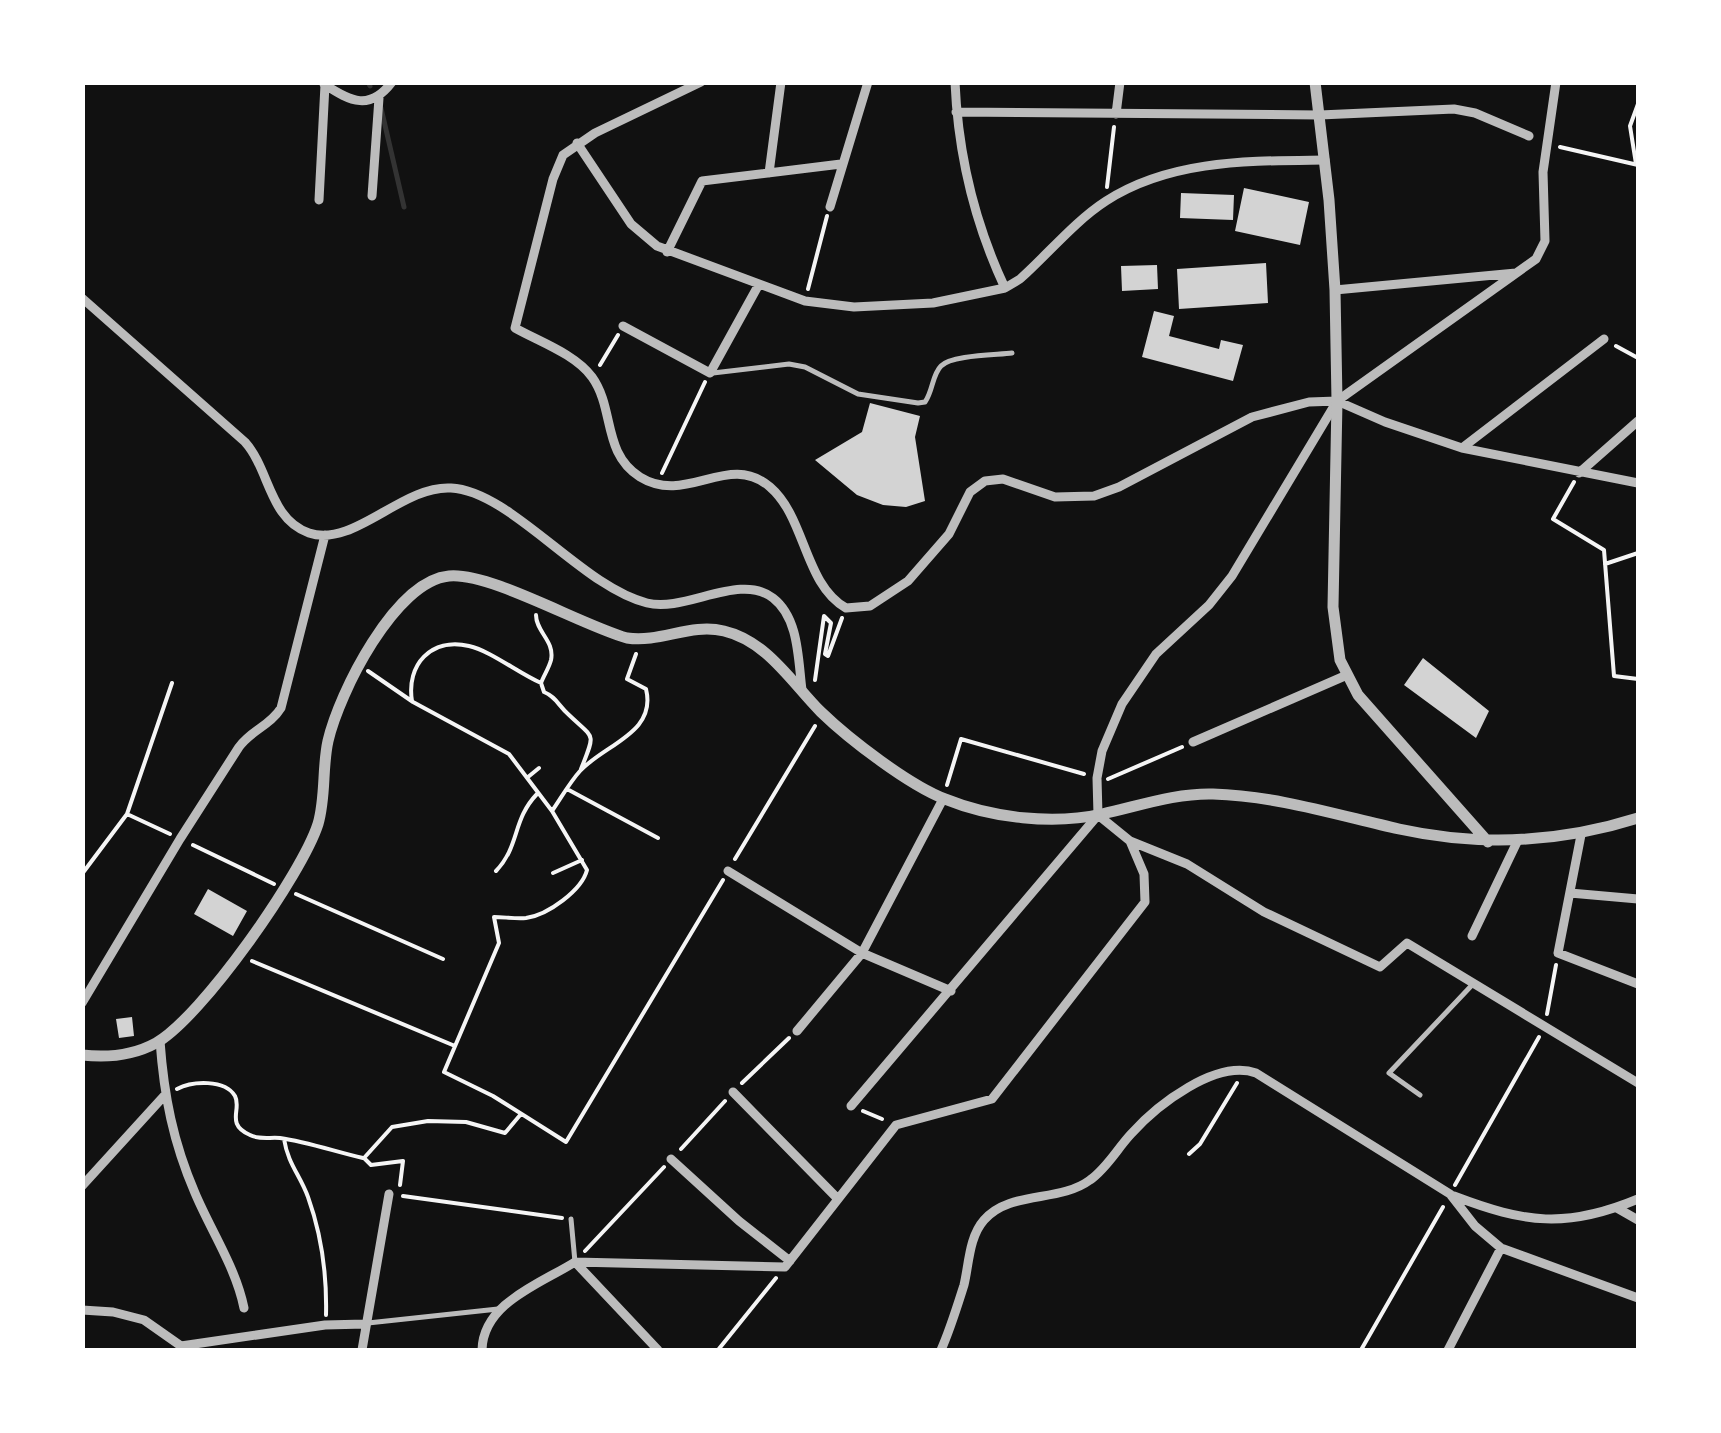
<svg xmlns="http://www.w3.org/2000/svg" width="1721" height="1433" viewBox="0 0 1721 1433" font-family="'PT Sans',sans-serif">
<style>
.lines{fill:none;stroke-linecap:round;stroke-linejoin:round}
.stream{stroke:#333;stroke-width:5}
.building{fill:#d3d3d3}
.path{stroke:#f5f5f5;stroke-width:4}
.service{stroke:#bcbcbc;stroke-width:5}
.minor{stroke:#bcbcbc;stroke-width:9}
.tertiary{stroke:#bcbcbc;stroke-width:11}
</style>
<rect width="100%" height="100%" fill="#111"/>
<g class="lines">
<path class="stream" d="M 368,82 L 370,86
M 381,108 L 404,207"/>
</g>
<path class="building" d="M 1244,188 L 1309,202 L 1300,245 L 1235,231 Z
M 1181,193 L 1234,195 L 1233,220 L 1180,218 Z
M 1266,263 L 1268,303 L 1179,309 L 1177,269 Z
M 1157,265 L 1158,289 L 1122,291 L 1121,266 Z
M 1154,311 L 1174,316 L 1169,336 L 1219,349 L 1221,340 L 1243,345 L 1233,381 L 1142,357 Z
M 870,403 L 920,416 L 915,437 L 925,501 L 906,507 L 883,505 L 857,495 L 815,460 L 862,432 Z
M 1423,658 L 1489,711 L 1476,738 L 1404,685 Z
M 208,889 L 247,911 L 233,936 L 194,914 Z
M 132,1017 L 134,1036 L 119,1038 L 116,1019 Z"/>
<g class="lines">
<path class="path" d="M 1560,147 L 1638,165
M 1636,164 L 1630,126 L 1638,104
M 1107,187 L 1114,127
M 808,289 L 827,216
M 1616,346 L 1638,358
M 600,365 L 618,335
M 662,473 L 705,382
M 1574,482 L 1553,519 L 1604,550 L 1614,676 L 1638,679
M 1605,564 L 1638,553
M 536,615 C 536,632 555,641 551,660 C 549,668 544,675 541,683
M 368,671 L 413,702 L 509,754 L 552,811 L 587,870 C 582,890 548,915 526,918 C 516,919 504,917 494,917 L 499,943 L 444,1072 L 493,1096 L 566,1142 L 723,880
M 815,680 L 824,616 L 831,623 L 825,654 L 828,656 L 842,618
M 412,701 C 406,665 431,637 469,646 C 491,651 518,673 541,683 L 544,692 C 556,697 558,705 568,714 C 595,740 596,731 581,769
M 528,777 L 539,768
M 1108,779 L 1182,747
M 947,785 L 961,739 L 1084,774
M 567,789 L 658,838
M 552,811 C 561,798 570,782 580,771 C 605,744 657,733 646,689 L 627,679 L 636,654
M 127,814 L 170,834
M 193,845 L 274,884
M 735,859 L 815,726
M 496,871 C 520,846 512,820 537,794
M 553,873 L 582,860
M 82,874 L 127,814 L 172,683
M 296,894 L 443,959
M 252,961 L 455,1046
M 1547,1014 L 1556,965
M 742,1083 L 789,1038
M 177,1089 C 192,1081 225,1079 235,1096 C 242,1109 225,1124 250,1135 C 259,1140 270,1137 280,1138 C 308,1142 336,1152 363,1158
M 863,1111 L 882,1119
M 284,1139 C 288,1164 300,1175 308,1197 C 322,1236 327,1274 326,1315
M 681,1149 L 725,1101
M 1189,1154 L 1200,1144 L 1237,1083
M 400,1185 L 403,1161 L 371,1165 L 364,1158 L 392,1127 L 428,1121 L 466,1122 L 505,1133 L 521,1114
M 1455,1185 L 1539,1037
M 403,1196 L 562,1218
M 585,1251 L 664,1167
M 718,1350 L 776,1278
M 1361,1350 L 1443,1207"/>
<path class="service" d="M 713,373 L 789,364 L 805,367 L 858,394 L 918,403 L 925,402 C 933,391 932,375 941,366 C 951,355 997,355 1012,353
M 1420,1095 L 1389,1073 L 1473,984
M 571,1219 L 575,1262
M 368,1323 L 498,1309"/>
<path class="minor" d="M 701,82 L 595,133 L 563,155 L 553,179 L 515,328 C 540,342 575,354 592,377 C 615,409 602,453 640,477 C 687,506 728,451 770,487 C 806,518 804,584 846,608 L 870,606 L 908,581 L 949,534 L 970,492 L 985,481 L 1003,479 L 1055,497 L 1094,496 L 1119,487 L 1252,417 L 1309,402 L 1337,401 L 1385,422 L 1462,448 L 1638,483
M 955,82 C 958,153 975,224 1005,288
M 324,84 C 351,102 370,111 392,82
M 956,112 L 1320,115 L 1454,109 L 1475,113 L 1529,136
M 1116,114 L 1120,82
M 577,143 L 631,224 L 657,246 L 805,301 L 854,307 L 933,303 L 1005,288 L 1020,279 C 1048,254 1075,221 1106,201 C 1171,159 1251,161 1325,160
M 769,173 L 781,82
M 372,196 L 379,98
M 319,200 L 325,85
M 830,207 L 868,82
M 667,252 L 702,181 L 841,164
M 1335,290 L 1516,273
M 82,298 L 245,442 C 270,470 269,519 309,533 C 354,548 402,485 451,488 C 511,491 582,587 647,603 C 685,613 740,572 773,598 C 799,618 798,659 802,690
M 623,326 L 710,373 L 758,286
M 1462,448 L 1604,339
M 1579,473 L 1638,421
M 1193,742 L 1347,675
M 1098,815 L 1097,778 L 1102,751 L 1122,704 L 1156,654 L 1209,605 L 1232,576 L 1337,401 L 1536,259 L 1545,241 L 1543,172 L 1556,82
M 1098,815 L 1130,841 L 1187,864 L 1264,912 L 1380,967 L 1407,943 L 1638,1083
M 1581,835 L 1558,953 L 1638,984
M 728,871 L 862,953 L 951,991
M 1570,893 L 1638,899
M 1472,936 L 1517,842
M 82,1003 L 180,839 L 239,747 C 251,730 270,726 281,708 L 325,535
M 797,1031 L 862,953 L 943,799
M 160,1041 C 164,1096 173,1142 195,1193 C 211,1231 236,1268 244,1308
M 733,1092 L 838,1199
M 851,1106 L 1098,815
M 671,1159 L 739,1221 L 790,1261
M 82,1186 L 164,1096
M 1454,1196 C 1525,1223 1566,1229 1638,1199
M 1617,1208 L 1638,1220
M 575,1262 L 785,1267 L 896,1125 L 992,1099 L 1145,902 L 1144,874 L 1130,841
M 575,1262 L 658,1350
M 82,1310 L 113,1312 L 144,1320 L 181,1346 L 325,1325 L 365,1324
M 362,1350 L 389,1194
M 482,1350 C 483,1303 540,1284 575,1262
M 941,1350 C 950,1330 957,1307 964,1285 C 969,1264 969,1237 984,1220 C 1010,1190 1059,1203 1090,1180 C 1107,1168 1117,1149 1131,1134 C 1157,1105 1216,1059 1256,1073 L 1450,1194 L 1475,1226 L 1501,1248 L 1638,1298
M 1448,1350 L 1501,1248"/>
<path class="tertiary" d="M 1315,82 L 1329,200 L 1335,290 L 1337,401 L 1333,607 L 1340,660 L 1358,695 L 1488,842
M 82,1055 C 108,1058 134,1055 156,1043 C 202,1017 302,874 318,824 C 326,797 322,768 328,741 C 339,693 395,581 449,576 C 490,572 581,625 627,638 C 661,643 690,623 724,631 C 767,641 792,683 821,712 C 850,740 909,785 945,799 C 992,818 1053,825 1102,814 C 1139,806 1175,793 1213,794 C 1277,796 1337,815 1399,829 C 1481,847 1559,843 1638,818"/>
</g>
<rect width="1721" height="1433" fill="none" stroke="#ffffff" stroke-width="170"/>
</svg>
